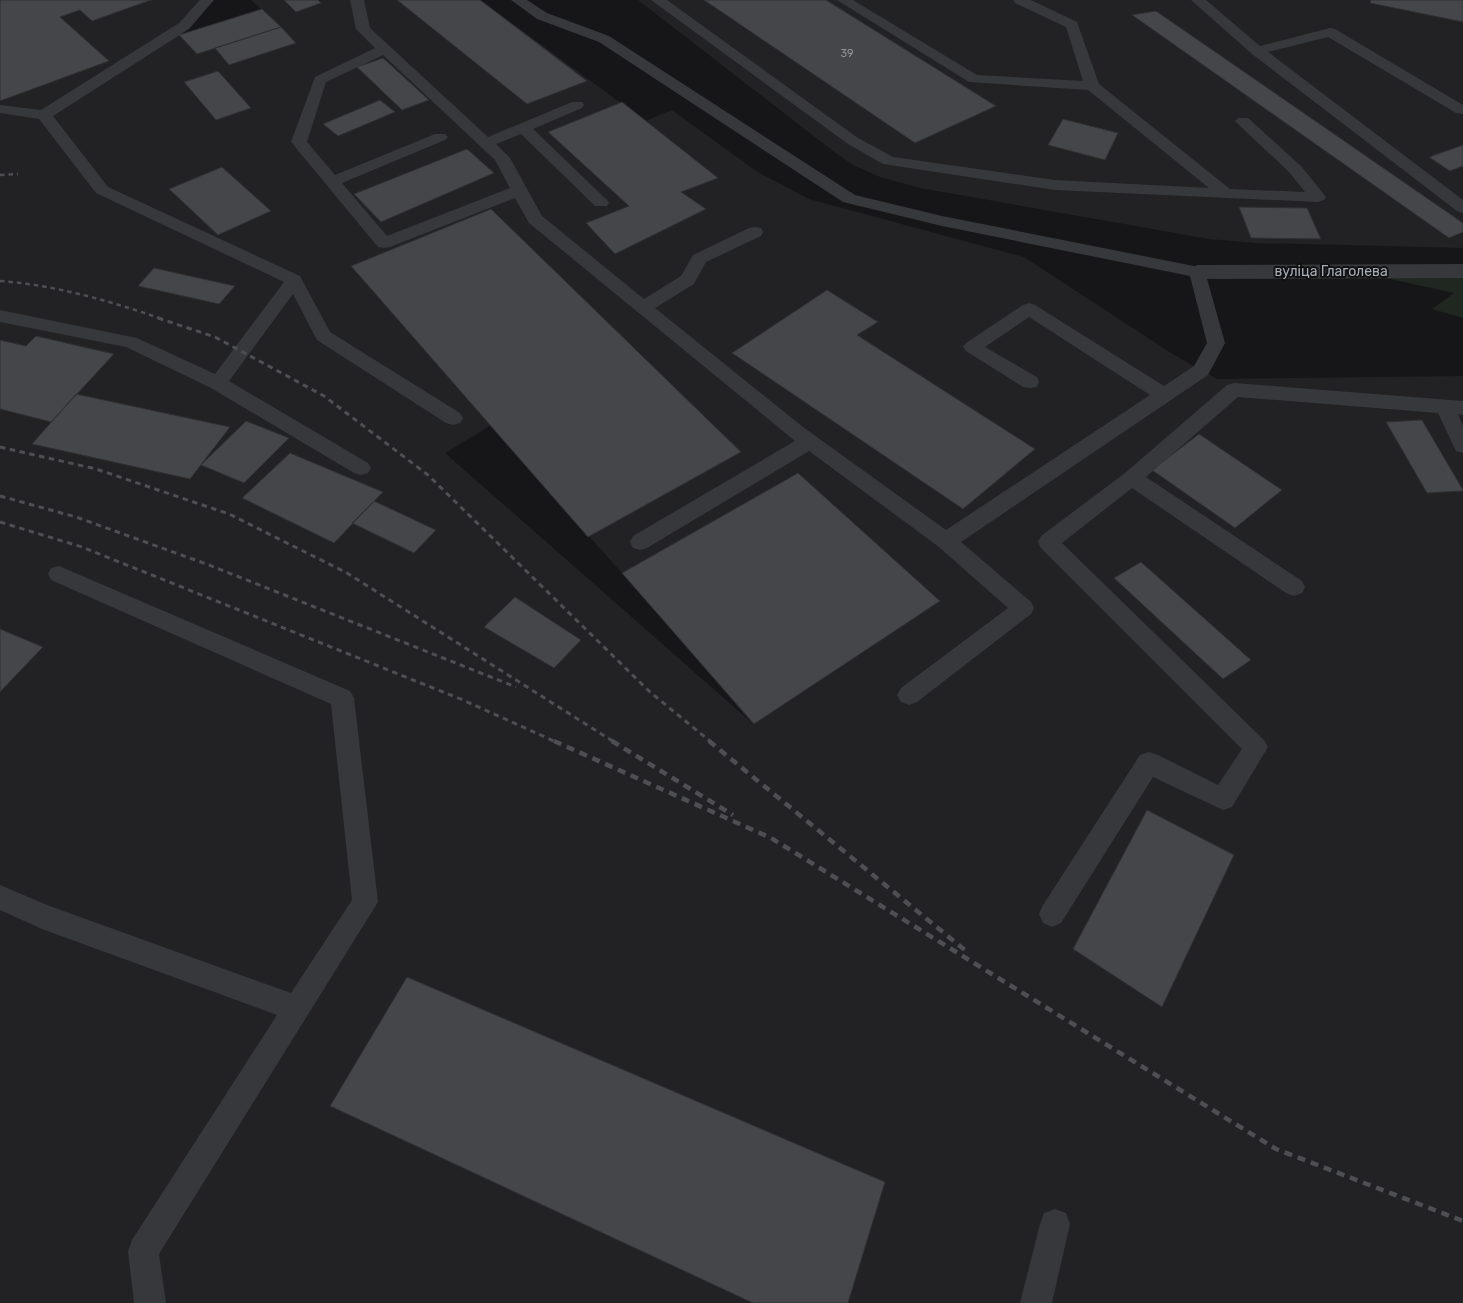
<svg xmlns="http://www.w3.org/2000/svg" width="1463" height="1303" viewBox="0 0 1463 1303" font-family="Rubik,sans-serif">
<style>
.built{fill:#222224;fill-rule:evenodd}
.green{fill:#202721}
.building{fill:#45464a;stroke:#303033}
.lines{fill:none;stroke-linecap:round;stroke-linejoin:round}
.lane{fill:#37383c;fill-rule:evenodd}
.street{fill:#37383c;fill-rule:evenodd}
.rail-far2{stroke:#4d4f53;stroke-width:2.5;stroke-dasharray:4.5 4;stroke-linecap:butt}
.rail-far1{stroke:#4d4f53;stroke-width:3;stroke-dasharray:5.5 4.5;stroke-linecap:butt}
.rail{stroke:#4d4f53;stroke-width:4.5;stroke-dasharray:8 6;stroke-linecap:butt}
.labels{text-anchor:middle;stroke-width:4;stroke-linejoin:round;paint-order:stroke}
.far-number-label{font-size:11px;fill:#90949b}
.far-street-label{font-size:14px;fill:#a9aeb6;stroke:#111113}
</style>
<rect width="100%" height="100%" fill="#161618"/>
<path class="built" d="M 0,0 L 203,0 L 180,35 L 261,9 L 251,0 L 481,0 L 645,121 L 672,110 L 756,171 L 809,199 L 1024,257 L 1171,353 L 1217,379 L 1463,376 L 1463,1303 L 0,1303 ZM 490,426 L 622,573 L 750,721 L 445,453 Z
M 638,0 L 1463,0 L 1463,248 L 1255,243 L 1209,239 L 920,188 L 880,177 L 853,165 L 833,151 Z"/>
<path class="green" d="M 1367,274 L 1463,276 L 1463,318 L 1432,309 L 1454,293 Z"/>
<path class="building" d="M 0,0 L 151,0 L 92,21 L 80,10 L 60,17 L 109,61 L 0,101 Z
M 284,0 L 318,0 L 321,3 L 296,12 Z
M 397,0 L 480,0 L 587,81 L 527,104 Z
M 704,0 L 826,0 L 996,106 L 915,143 Z
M 1371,0 L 1463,0 L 1463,22 L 1370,3 Z
M 262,9 L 281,27 L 197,54 L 179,35 Z
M 1156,11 L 1463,223 L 1463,232 L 1449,238 L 1132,15 Z
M 281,27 L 296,43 L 229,65 L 215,48 Z
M 383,58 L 429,100 L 402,110 L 357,67 Z
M 218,71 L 251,108 L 216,120 L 184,82 Z
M 380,100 L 395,112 L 338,136 L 323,124 Z
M 622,102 L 718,178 L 681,192 L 706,209 L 615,254 L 586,223 L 629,206 L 548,132 Z
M 1063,119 L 1118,133 L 1105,160 L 1048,145 Z
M 1463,145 L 1463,166 L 1450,171 L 1429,157 Z
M 467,149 L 494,173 L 381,222 L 354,194 Z
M 222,167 L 271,211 L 218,235 L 169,189 Z
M 1239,207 L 1307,208 L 1321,239 L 1251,238 Z
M 491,209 L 741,452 L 588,537 L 351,266 Z
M 154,268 L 235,286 L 219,304 L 138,286 Z
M 827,290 L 878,322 L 857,335 L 1035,449 L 963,509 L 732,353 Z
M 36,336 L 114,354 L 51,422 L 0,409 L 0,340 L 26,346 Z
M 76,394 L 230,427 L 190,479 L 32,444 Z
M 1422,420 L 1463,490 L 1463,491 L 1427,493 L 1386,422 Z
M 246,421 L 289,438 L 244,483 L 201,465 Z
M 1199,434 L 1282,490 L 1235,528 L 1152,470 Z
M 290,453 L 383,492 L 334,543 L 242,498 Z
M 798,473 L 940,601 L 754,724 L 622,573 Z
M 374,501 L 436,530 L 414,553 L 352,523 Z
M 1141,562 L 1251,660 L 1223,679 L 1114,578 Z
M 515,597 L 581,640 L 554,668 L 484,627 Z
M 0,629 L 43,647 L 0,692 Z
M 1147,810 L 1234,855 L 1162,1007 L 1073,949 Z
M 407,977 L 885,1182 L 848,1303 L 753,1303 L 330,1106 Z"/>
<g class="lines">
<path class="lane" d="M 200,0 L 214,0 L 189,29 L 53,116 L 108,187 L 300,276 L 330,332 L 460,413 L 463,418 L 460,423 L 453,425 L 446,423 L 317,340 L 293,294 L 229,381 L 368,463 L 371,468 L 368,473 L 361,475 L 354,473 L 211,388 L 126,347 L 0,322 L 0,310 L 137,338 L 215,374 L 284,282 L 96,193 L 39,119 L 0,113 L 0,105 L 41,110 L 179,23 Z
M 350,0 L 364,0 L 370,28 L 488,137 L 572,102 L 582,102 L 584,105 L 582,108 L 533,129 L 607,200 L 609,203 L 607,206 L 595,206 L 521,134 L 496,144 L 510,158 L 542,216 L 644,299 L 681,276 L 693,255 L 749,228 L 755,227 L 761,228 L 763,232 L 761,236 L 706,262 L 694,284 L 655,308 L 803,427 L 946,530 L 1150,395 L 1029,317 L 985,347 L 1037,377 L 1039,382 L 1037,387 L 1030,388 L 1023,387 L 966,351 L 963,347 L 966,343 L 1023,305 L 1029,303 L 1035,305 L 1164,386 L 1194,366 L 1207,343 L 1190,276 L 942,226 L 843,202 L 599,42 L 537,19 L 511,0 L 527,0 L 547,13 L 609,36 L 855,195 L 942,216 L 1204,268 L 1225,343 L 1208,375 L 961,542 L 1031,602 L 1034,608 L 1031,614 L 917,702 L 909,705 L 901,702 L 897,695 L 901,688 L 1008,608 L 939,547 L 809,451 L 647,548 L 640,550 L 633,548 L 630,542 L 633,536 L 795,441 L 529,223 L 515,198 L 390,247 L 384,248 L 378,247 L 291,142 L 315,77 L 375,48 L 356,29 ZM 383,55 L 495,160 L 510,188 L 387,236 L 342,183 L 445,140 L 448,137 L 445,134 L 435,134 L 335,175 L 307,142 L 326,82 Z
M 651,0 L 667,0 L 858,138 L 893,157 L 1055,180 L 1209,188 L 1088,90 L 969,82 L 837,0 L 853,0 L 977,75 L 1083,81 L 1066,27 L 1015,3 L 1013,0 L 1031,0 L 1077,22 L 1099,84 L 1230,189 L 1305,192 L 1289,172 L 1238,124 L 1235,121 L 1238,118 L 1248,118 L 1301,166 L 1326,197 L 1324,200 L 1318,202 L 1055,190 L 883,164 L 848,144 Z
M 1191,0 L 1206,0 L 1260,46 L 1330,28 L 1335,29 L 1463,105 L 1463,114 L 1456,113 L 1328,37 L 1268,52 L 1463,200 L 1463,213 L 1457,211 L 1252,54 Z
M 1234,383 L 1463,401 L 1463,415 L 1458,414 L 1463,426 L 1463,453 L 1456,451 L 1438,413 L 1238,397 L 1146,477 L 1302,581 L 1305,587 L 1302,593 L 1294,596 L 1286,593 L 1132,488 L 1062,543 L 1264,740 L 1268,747 L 1232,807 L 1223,810 L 1153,777 L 1061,923 L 1052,927 L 1043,923 L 1039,914 L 1043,905 L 1140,755 L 1149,752 L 1158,755 L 1218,785 L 1242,749 L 1041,548 L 1038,542 L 1041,536 L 1125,473 L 1227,385 Z
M 59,566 L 350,691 L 354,698 L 378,902 L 159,1254 L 166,1303 L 134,1303 L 128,1251 L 132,1240 L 277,1015 L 42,929 L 0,910 L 0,885 L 47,905 L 291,993 L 352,900 L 331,704 L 51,580 L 48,574 L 51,568 Z
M 1055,1209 L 1066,1213 L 1070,1224 L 1052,1303 L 1020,1303 L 1040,1224 L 1044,1213 Z"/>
<path class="street" d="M 1463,264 L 1463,278 L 1198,279 L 1191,277 L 1187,272 L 1191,267 L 1198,265 Z"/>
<path class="rail-far2" d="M 0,175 L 18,174
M 0,281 C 55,285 110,301 162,319"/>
<path class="rail-far1" d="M 158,318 L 215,337 L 324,396 L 428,475 L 650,692 L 711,742
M 0,447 L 96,469 L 229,514 L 347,573 L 614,742
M 0,496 L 76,517 L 209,565 L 516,687
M 0,522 L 82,547 L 463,700 L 556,742"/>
<path class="rail" d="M 554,741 L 771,838 L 1276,1149 L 1463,1221
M 612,741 L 733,815
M 709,741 L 966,951"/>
</g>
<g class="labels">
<g class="far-number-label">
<text x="847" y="57">39</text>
</g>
<g class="far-street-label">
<text x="1331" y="276">вуліца Глаголева</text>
</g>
</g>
</svg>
